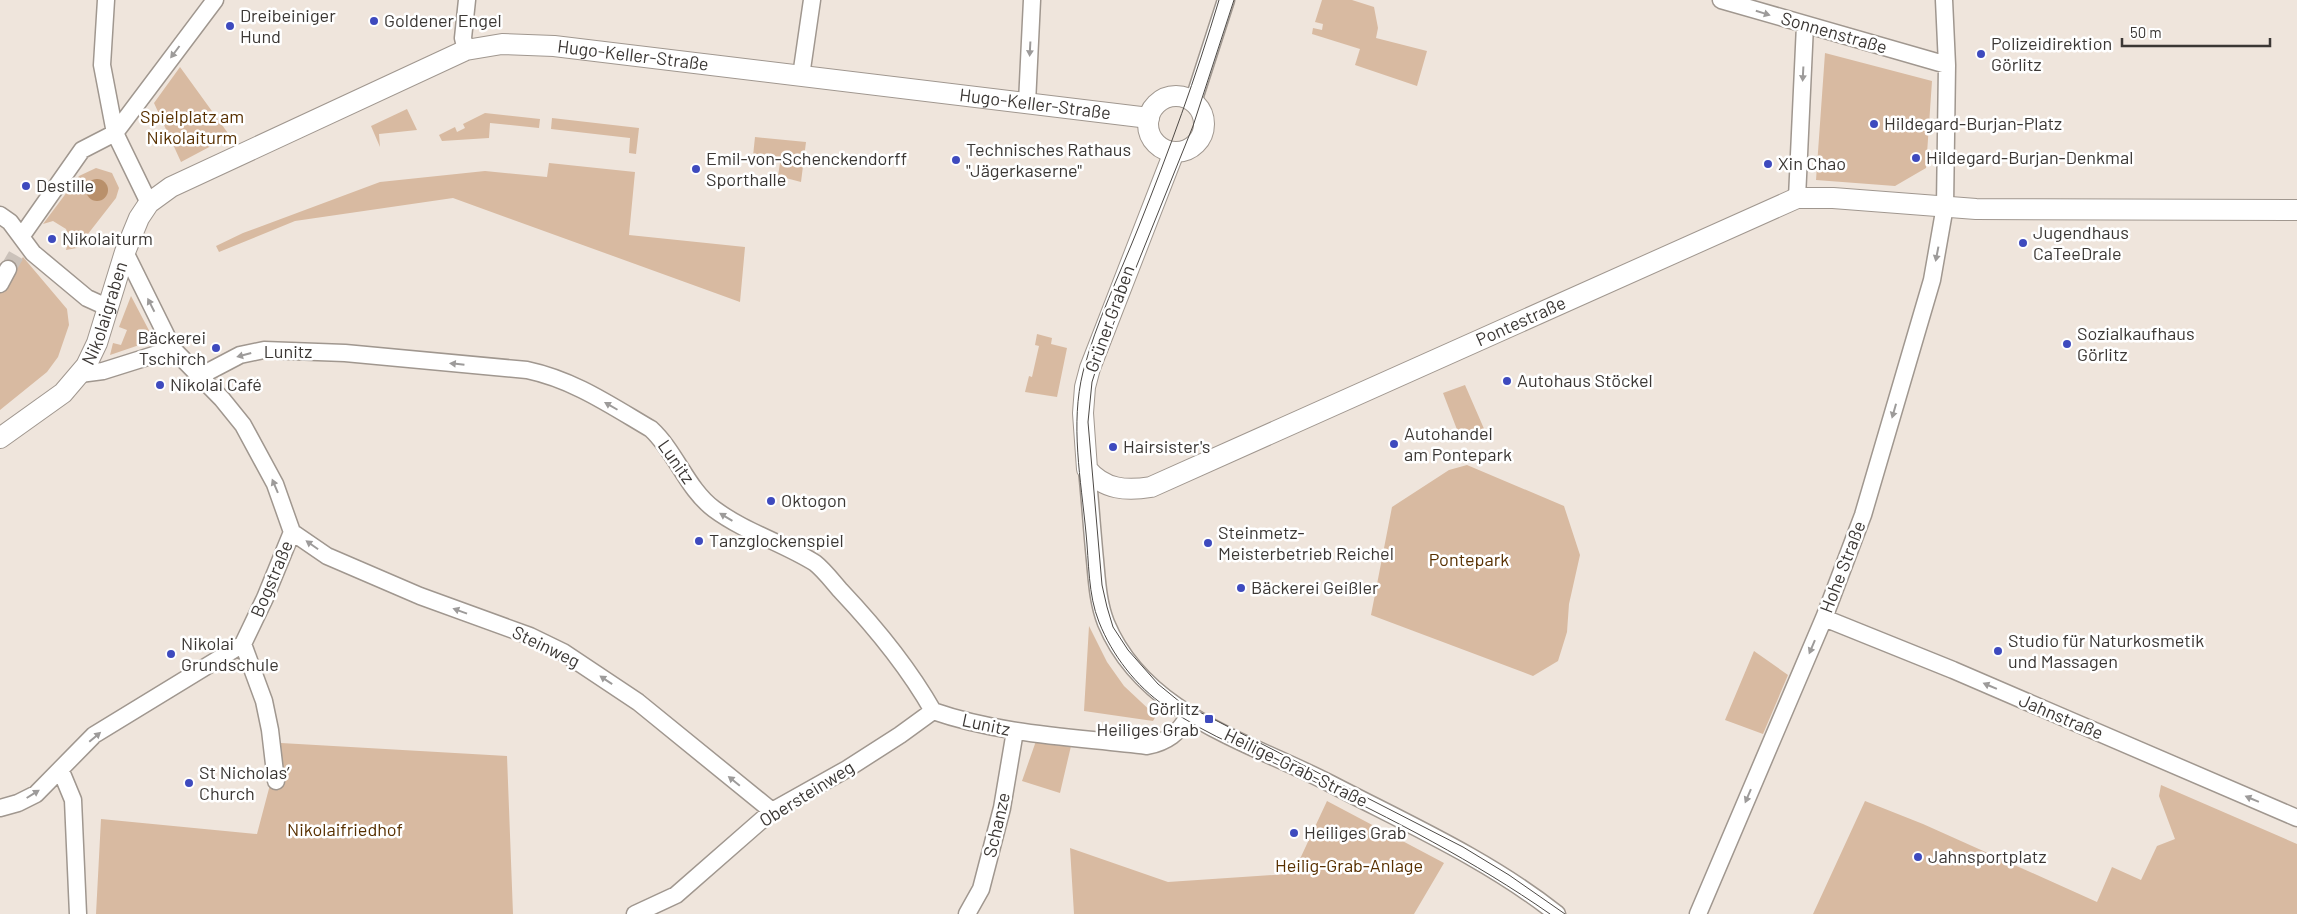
<svg xmlns="http://www.w3.org/2000/svg" width="2297" height="914" viewBox="0 0 2297 914" font-family="Barlow,sans-serif">
<style>
.green{fill:#d8baa1}
.water{fill:#b9906b}
.lines{fill:none;stroke-linecap:round;stroke-linejoin:round}
.minor-tunnel{stroke:#cbc2ba;stroke-width:16;stroke-dasharray:16 8;stroke-linecap:butt}
.minor-casing{stroke:#a0978f;stroke-width:19}
.tertiary-casing{stroke:#a0978f;stroke-width:22}
.minor{stroke:#fff;stroke-width:16}
.tertiary{stroke:#fff;stroke-width:20}
.tram{stroke:#4d4945;stroke-width:1}
.oneway{fill:#9d9b9a}
.poi-dot{fill:#3e4abe;stroke:#fff;stroke-width:2}
.labels{text-anchor:middle;stroke-width:5;stroke-linejoin:round;paint-order:stroke}
.poi-label{font-size:18px;fill:#3b3734;stroke:#fff;text-anchor:start}
.street-label{font-size:18px;fill:#3b3734;stroke:#fff}
.park-label{font-size:18px;fill:#583000;stroke:#fff}
</style>
<rect width="100%" height="100%" fill="#efe5dc"/>
<path class="green" d="M 1322,0 L 1352,0 L 1374,7 L 1378,28 L 1376,38 L 1427,51 L 1417,86 L 1355,65 L 1360,49 L 1312,34 L 1313,28 L 1322,30 L 1323,24 L 1315,22 Z
M 1825,53 L 1932,81 L 1926,168 L 1895,186 L 1816,180 Z
M 180,67 L 230,136 L 181,162 L 154,103 Z
M 407,109 L 417,130 L 379,134 L 380,147 L 371,126 Z
M 485,113 L 540,119 L 539,128 L 490,123 L 489,138 L 442,141 L 439,135 L 455,127 L 457,132 L 465,128 L 463,124 Z
M 552,118 L 639,128 L 636,154 L 629,153 L 630,138 L 551,129 Z
M 755,137 L 806,142 L 801,182 L 778,176 L 780,163 L 753,156 Z
M 549,163 L 635,172 L 629,235 L 745,247 L 740,302 L 453,198 L 295,221 L 219,252 L 216,246 L 243,233 L 380,182 L 485,171 L 547,177 Z
M 96,168 L 112,173 L 119,188 L 116,198 L 77,248 L 66,250 L 69,237 L 66,229 L 53,221 L 43,224 L 79,176 Z
M 23,257 L 67,309 L 69,325 L 58,357 L 47,372 L 0,410 L 0,291 Z
M 131,296 L 154,340 L 110,355 L 113,343 L 121,345 L 127,330 L 119,327 Z
M 1037,334 L 1052,338 L 1051,344 L 1067,348 L 1057,397 L 1025,392 L 1029,376 L 1032,377 L 1039,346 L 1035,345 Z
M 1465,385 L 1485,431 L 1461,440 L 1443,393 Z
M 1467,465 L 1564,506 L 1580,555 L 1569,604 L 1567,632 L 1558,661 L 1533,676 L 1371,615 L 1392,507 L 1449,470 Z
M 1089,626 L 1107,662 L 1124,686 L 1156,716 L 1153,721 L 1084,711 Z
M 1754,651 L 1788,675 L 1763,734 L 1725,720 Z
M 1036,741 L 1071,746 L 1060,793 L 1022,781 Z
M 281,743 L 507,756 L 513,914 L 96,914 L 101,819 L 257,834 Z
M 2161,785 L 2297,844 L 2297,914 L 1813,914 L 1865,801 L 1923,824 L 2097,902 L 2112,867 L 2141,880 L 2157,846 L 2175,839 L 2159,796 Z
M 1327,801 L 1444,863 L 1414,914 L 1074,914 L 1070,848 L 1168,882 L 1302,873 L 1299,861 Z"/>
<path class="water" d="M86 190a11 11 0 1 1 22 0a11 11 0 1 1-22 0Z"/>
<g class="lines">
<path class="minor-tunnel" d="M 8,269 L 19,250"/>
<defs>
<path id="minor" d="M 106,0 L 102,65 L 115,133 L 149,203
M 1721,0 L 1947,65
M 466,50 L 463,38 L 467,0
M 801,76 L 812,0
M 1193,102 L 1226,0
M 1027,103 L 1032,0
M 1797,198 L 1805,25
M 0,215 L 10,222 L 33,253 L 87,298 L 109,308
M 21,237 L 82,150 L 115,133 L 215,0
M 125,252 L 173,349 L 222,399 L 243,425 L 275,484 L 292,532 L 265,598 L 243,644 L 264,701 L 270,730 L 276,781
M 0,284 L 8,269
M 80,374 L 103,371 L 173,349
M 200,376 L 240,355 L 264,350 L 345,353 L 527,370 C 574,380 610,405 651,429 C 676,452 687,489 714,509 C 745,532 783,543 815,563 C 824,570 833,582 841,591 C 875,627 908,667 933,711 C 1002,735 1075,737 1147,746 C 1167,742 1179,733 1189,715
M 1087,469 C 1090,499 1092,530 1095,560 C 1097,581 1098,603 1106,623 C 1144,715 1250,742 1331,784 C 1408,824 1489,860 1557,914
M 292,532 L 327,556 L 420,596 L 530,636 L 563,652 L 638,702 L 772,811
M 1824,618 L 1953,670 L 2297,818
M 61,771 L 73,800 L 78,914
M 0,808 L 18,803 L 36,794 L 94,735 L 243,644
M 635,914 L 676,895 L 772,811 L 847,769 L 900,735 L 933,711
M 967,914 L 981,889 L 1002,808 L 1015,731
M 1698,914 L 1824,618 L 1863,515 L 1932,280 L 1945,206 L 1947,65 L 1944,0"/>
<g id="tertiary">
<circle cx="1176" cy="124" r="28"/>
<path id="s1" d="M 1174,152 L 1090,368 L 1085,387 L 1083,413 L 1087,469 C 1104,490 1127,491 1151,487 L 1797,198 L 1833,198 L 1976,209 L 2297,210"/>
<path id="s2" d="M 0,438 L 63,393 L 86,366 L 97,343 L 125,252 L 139,218 L 149,203 L 171,187 L 466,50 L 502,44 L 554,46 L 1149,118"/>
</g>
</defs>
<use href="#minor" class="minor-casing"/>
<use href="#tertiary" class="tertiary-casing"/>
<use href="#minor" class="minor"/>
<use href="#tertiary" class="tertiary"/>
<path class="tram" d="M 1219,0 C 1196,77 1169,151 1139,226 C 1120,274 1096,322 1083,372 C 1070,424 1081,480 1086,533 C 1089,562 1088,595 1099,622 C 1112,655 1136,686 1165,706 C 1208,737 1261,756 1309,779 C 1392,819 1474,861 1550,914
M 1234,0 L 1193,126 L 1100,357 L 1092,382 L 1088,422 L 1102,585 L 1107,607 L 1113,627 L 1128,650 L 1158,684 L 1180,702 L 1463,847 L 1509,875 L 1565,914"/>
</g>
<defs><path id="oneway-solid" d="M-6-.8H1V-3.2L6.5 0L1 3.2V.8H-6Z" transform="scale(1.25)"/></defs>
<g class="oneway">
<use href="#oneway-solid" transform="translate(1763 13) rotate(17)"/>
<use href="#oneway-solid" transform="translate(1030 49) rotate(93)"/>
<use href="#oneway-solid" transform="translate(175 52) rotate(127)"/>
<use href="#oneway-solid" transform="translate(1803 74) rotate(93)"/>
<use href="#oneway-solid" transform="translate(1937 254) rotate(101)"/>
<use href="#oneway-solid" transform="translate(151 305) rotate(-117)"/>
<use href="#oneway-solid" transform="translate(244 355) rotate(165)"/>
<use href="#oneway-solid" transform="translate(457 364) rotate(-174)"/>
<use href="#oneway-solid" transform="translate(611 406) rotate(-150)"/>
<use href="#oneway-solid" transform="translate(1894 411) rotate(106)"/>
<use href="#oneway-solid" transform="translate(275 486) rotate(-113)"/>
<use href="#oneway-solid" transform="translate(726 517) rotate(-149)"/>
<use href="#oneway-solid" transform="translate(312 545) rotate(-145)"/>
<use href="#oneway-solid" transform="translate(460 611) rotate(-160)"/>
<use href="#oneway-solid" transform="translate(1812 647) rotate(113)"/>
<use href="#oneway-solid" transform="translate(606 680) rotate(-146)"/>
<use href="#oneway-solid" transform="translate(1990 686) rotate(-157)"/>
<use href="#oneway-solid" transform="translate(95 737) rotate(-40)"/>
<use href="#oneway-solid" transform="translate(734 781) rotate(-141)"/>
<use href="#oneway-solid" transform="translate(33 794) rotate(-32)"/>
<use href="#oneway-solid" transform="translate(1748 796) rotate(113)"/>
<use href="#oneway-solid" transform="translate(2252 799) rotate(-157)"/>
</g>
<g class="poi-dot">
<circle cx="374" cy="21" r="5"/>
<circle cx="230" cy="26" r="5"/>
<circle cx="1981" cy="54" r="5"/>
<circle cx="1874" cy="124" r="5"/>
<circle cx="1916" cy="158" r="5"/>
<circle cx="956" cy="160" r="5"/>
<circle cx="1768" cy="164" r="5"/>
<circle cx="696" cy="169" r="5"/>
<circle cx="26" cy="186" r="5"/>
<circle cx="52" cy="239" r="5"/>
<circle cx="2023" cy="243" r="5"/>
<circle cx="2067" cy="344" r="5"/>
<circle cx="216" cy="348" r="5"/>
<circle cx="1507" cy="381" r="5"/>
<circle cx="160" cy="385" r="5"/>
<circle cx="1394" cy="444" r="5"/>
<circle cx="1113" cy="447" r="5"/>
<circle cx="771" cy="501" r="5"/>
<circle cx="699" cy="541" r="5"/>
<circle cx="1208" cy="543" r="5"/>
<circle cx="1241" cy="588" r="5"/>
<circle cx="1998" cy="651" r="5"/>
<circle cx="171" cy="654" r="5"/>
<rect x="1204" y="714" width="10" height="10" rx="2.5"/>
<circle cx="189" cy="783" r="5"/>
<circle cx="1294" cy="833" r="5"/>
<circle cx="1918" cy="857" r="5"/>
</g>
<g class="labels">
<g class="poi-label">
<text x="240" y="22">Dreibeiniger<tspan x="240" dy="21">Hund</tspan></text>
<text x="384" y="27">Goldener Engel</text>
<text x="1991" y="50">Polizeidirektion<tspan x="1991" dy="21">Görlitz</tspan></text>
<text x="1884" y="130">Hildegard-Burjan-Platz</text>
<text x="966" y="156">Technisches Rathaus<tspan x="966" dy="21">"Jägerkaserne"</tspan></text>
<text x="1926" y="164">Hildegard-Burjan-Denkmal</text>
<text x="706" y="165">Emil-von-Schenckendorff<tspan x="706" dy="21">Sporthalle</tspan></text>
<text x="1778" y="170">Xin Chao</text>
<text x="36" y="192">Destille</text>
<text x="2033" y="239">Jugendhaus<tspan x="2033" dy="21">CaTeeDrale</tspan></text>
<text x="62" y="245">Nikolaiturm</text>
<text x="2077" y="340">Sozialkaufhaus<tspan x="2077" dy="21">Görlitz</tspan></text>
<text x="206" y="344" text-anchor="end">Bäckerei<tspan x="206" dy="21">Tschirch</tspan></text>
<text x="1517" y="387">Autohaus Stöckel</text>
<text x="170" y="391">Nikolai Café</text>
<text x="1404" y="440">Autohandel<tspan x="1404" dy="21">am Pontepark</tspan></text>
<text x="1123" y="453">Hairsister's</text>
<text x="781" y="507">Oktogon</text>
<text x="1218" y="539">Steinmetz-<tspan x="1218" dy="21">Meisterbetrieb Reichel</tspan></text>
<text x="709" y="547">Tanzglockenspiel</text>
<text x="1251" y="594">Bäckerei Geißler</text>
<text x="2008" y="647">Studio für Naturkosmetik<tspan x="2008" dy="21">und Massagen</tspan></text>
<text x="181" y="650">Nikolai<tspan x="181" dy="21">Grundschule</tspan></text>
<text x="1199" y="715" text-anchor="end">Görlitz<tspan x="1199" dy="21">Heiliges Grab</tspan></text>
<text x="199" y="779">St Nicholas’<tspan x="199" dy="21">Church</tspan></text>
<text x="1304" y="839">Heiliges Grab</text>
<text x="1928" y="863">Jahnsportplatz</text>
</g>
<g class="street-label">
<text transform="translate(1834 33) rotate(16)" y="6">Sonnenstraße</text>
<text dy="6" stroke="none"><textPath href="#s2" startOffset="809">Hugo-Keller-Straße</textPath></text>
<text dy="6" stroke="none"><textPath href="#s2" startOffset="1214">Hugo-Keller-Straße</textPath></text>
<text dy="6" stroke="none"><textPath href="#s2" startOffset="169">Nikolaigraben</textPath></text>
<text transform="translate(1110 319) rotate(-70)" y="6">Grüner Graben</text>
<text dy="6" stroke="none"><textPath href="#s1" startOffset="809">Pontestraße</textPath></text>
<text x="288" y="358">Lunitz</text>
<text transform="translate(676 462) rotate(55)" y="6">Lunitz</text>
<text transform="translate(1843 567) rotate(-69)" y="6">Hohe Straße</text>
<text transform="translate(272 579) rotate(-67)" y="6">Bogstraße</text>
<text transform="translate(546 647) rotate(26)" y="6">Steinweg</text>
<text transform="translate(2061 717) rotate(23)" y="6">Jahnstraße</text>
<text transform="translate(986 725) rotate(12)" y="6">Lunitz</text>
<text transform="translate(1296 768) rotate(26)" y="6">Heilige-Grab-Straße</text>
<text transform="translate(807 794) rotate(-32)" y="6">Obersteinweg</text>
<text transform="translate(997 825) rotate(-77)" y="6">Schanze</text>
</g>
<g class="park-label">
<text x="192" y="123">Spielplatz am<tspan x="192" dy="21">Nikolaiturm</tspan></text>
<text x="1469" y="566">Pontepark</text>
<text x="345" y="836">Nikolaifriedhof</text>
<text x="1349" y="872">Heilig-Grab-Anlage</text>
</g>
</g>
<path d="M2122 38v8h148v-8" fill="none" stroke="#3b3734" stroke-width="2.5"/>
<text x="2130" y="38" font-size="15" fill="#3b3734" stroke="#ffffff" stroke-width="4" paint-order="stroke">50 m</text>
</svg>
